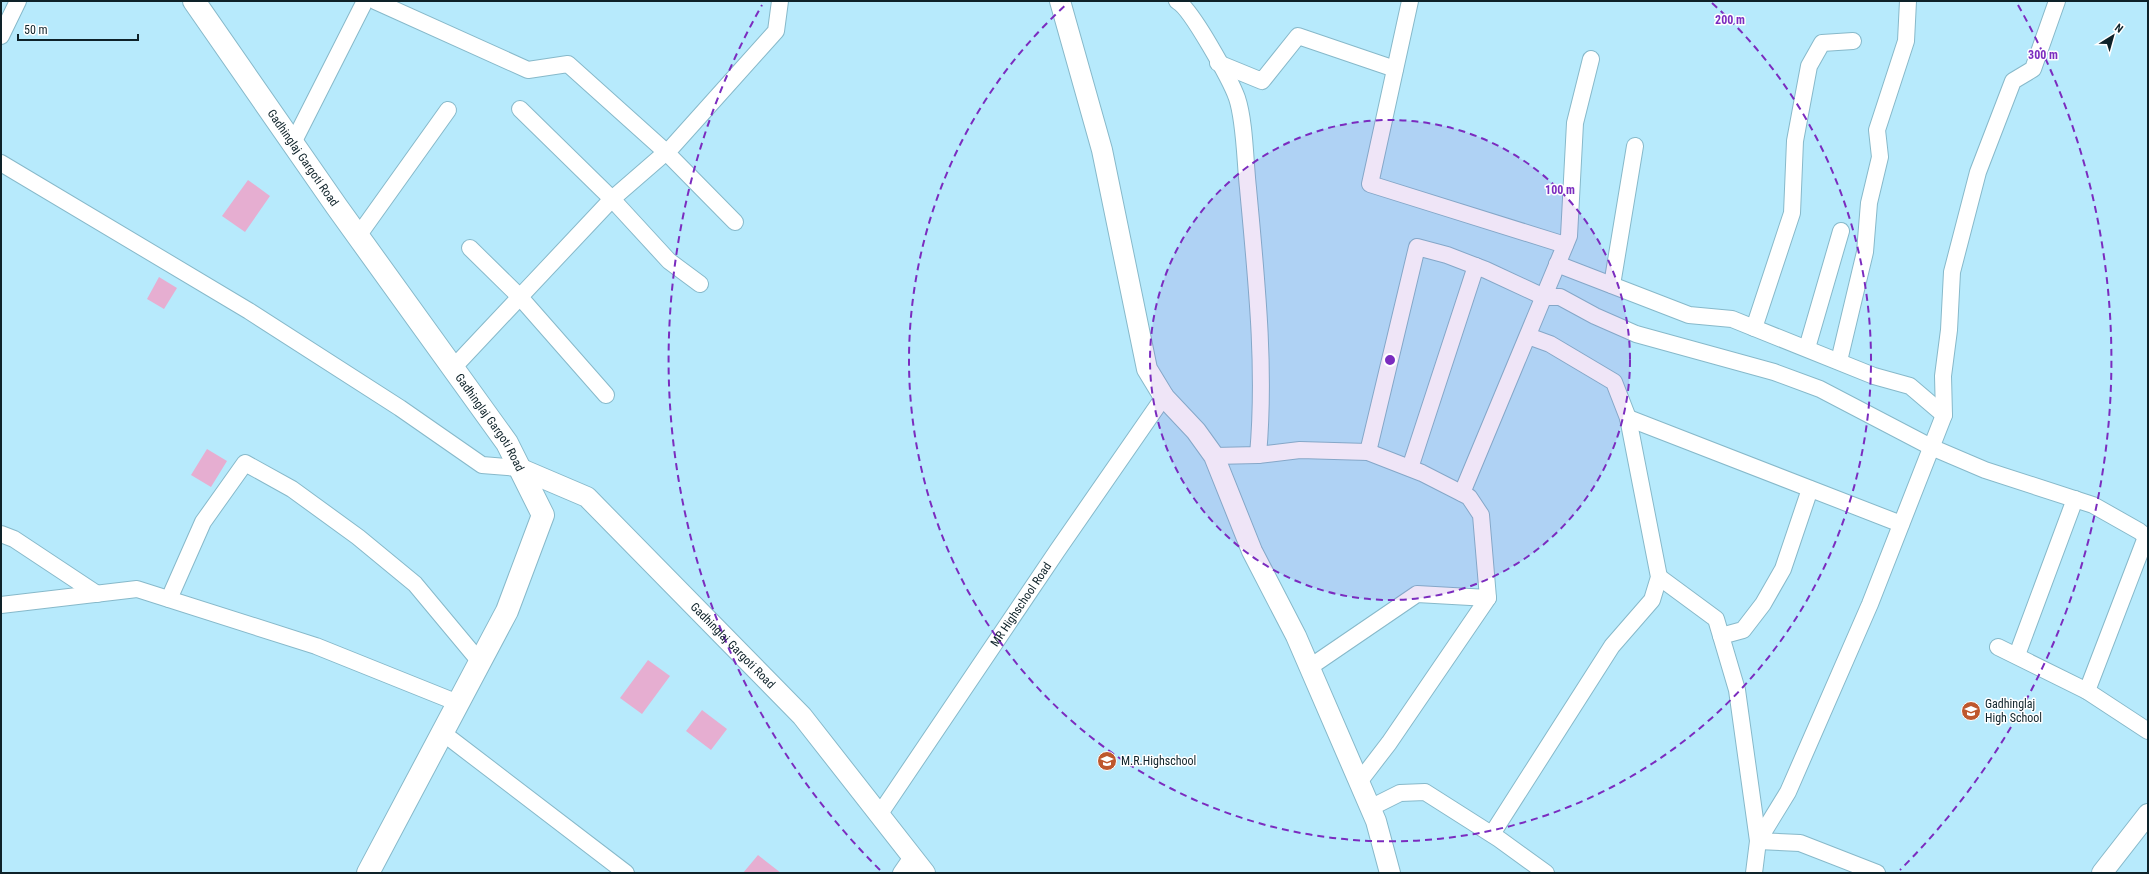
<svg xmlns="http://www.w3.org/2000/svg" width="2149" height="874" viewBox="0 0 2149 874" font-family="'Roboto Condensed',sans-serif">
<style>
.building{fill:#e6aed1}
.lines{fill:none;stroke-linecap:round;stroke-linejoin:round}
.minor-casing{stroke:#87b9ca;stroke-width:18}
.tertiary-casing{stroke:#87b9ca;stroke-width:22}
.primary-casing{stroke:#87b9ca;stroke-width:24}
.minor{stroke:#fff;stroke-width:16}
.tertiary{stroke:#fff;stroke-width:20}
.primary{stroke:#fff;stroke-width:22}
.ring{fill:none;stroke:#7b2cbf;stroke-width:2;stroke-dasharray:7 5}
.labels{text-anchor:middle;stroke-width:3;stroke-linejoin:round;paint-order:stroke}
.street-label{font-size:12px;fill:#0e2229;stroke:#fff}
.poi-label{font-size:12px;fill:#0e2229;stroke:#fff;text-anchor:start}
.centre{fill:#7b2cbf;stroke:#fff;stroke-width:2}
.ring-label{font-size:12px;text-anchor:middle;font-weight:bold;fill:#7b2cbf;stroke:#fff;stroke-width:3;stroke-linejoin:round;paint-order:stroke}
</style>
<rect width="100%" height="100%" fill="#b7eafc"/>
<path class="building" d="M 248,180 L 270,196 L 245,232 L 222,216 Z
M 159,277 L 177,288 L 164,309 L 147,299 Z
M 207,449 L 227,461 L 211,487 L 191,475 Z
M 648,660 L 670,676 L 642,714 L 620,698 Z
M 702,710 L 727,729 L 711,750 L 686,731 Z
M 758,855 L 781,873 L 743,873 Z"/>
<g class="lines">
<defs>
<g id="minor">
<path d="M 375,1 L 528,70 L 568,64 L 666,152 L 735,222"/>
<path d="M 1177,1 C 1191,8 1231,81 1237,98 C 1245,122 1245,162 1248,188 C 1256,276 1266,366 1258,455"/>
<path d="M 1410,1 L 1370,184 L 1565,245"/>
<path d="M 1,36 L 18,1"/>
<path d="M 1218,63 L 1262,81 L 1298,36 L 1395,69"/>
<path d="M 520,109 L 612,199 L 669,261 L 700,284"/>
<path d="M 293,143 L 365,1"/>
<path d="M 1,163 L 249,311 L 400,408 L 482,465 L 519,468"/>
<path d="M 358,236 L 448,110"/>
<path d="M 470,248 L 519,296 L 606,395"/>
<path d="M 1557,264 L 1689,315 L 1732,319 L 1874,376 L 1910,386 L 1944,415"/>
<path d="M 1612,285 L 1635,146"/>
<path d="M 1754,328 L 1792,213 L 1795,141 L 1809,66 L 1822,43 L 1853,41"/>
<path d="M 1807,348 L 1841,231"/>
<path d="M 1839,361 L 1865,252 L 1869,203 L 1880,157 L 1877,130 L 1906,41 L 1908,1"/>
<path d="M 453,368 L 612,199 L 672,147 L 776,31 L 780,1"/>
<path d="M 1628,418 L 1901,524"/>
<path d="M 1368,452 L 1417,247 L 1447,255 L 1486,270 L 1544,297 L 1560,297 L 1595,316 L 1636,334 L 1774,372 L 1820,389 L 1931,447 L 1985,470 L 2093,505 L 2139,531 L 2148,538"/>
<path d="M 1214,456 L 1258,455 L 1300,450 L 1368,452 L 1422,473 L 1469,497 L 1481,515 L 1488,598 L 1417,594 L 1310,667"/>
<path d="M 1410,468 L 1476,266"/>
<path d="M 1462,493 L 1569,236 L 1575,123 L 1591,59"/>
<path d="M 1,534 L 14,539 L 97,594"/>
<path d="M 1659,577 L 1716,619 L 1737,690 L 1758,841 L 1754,873"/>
<path d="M 169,599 L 203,522 L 245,463 L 292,489 L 358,537 L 415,584 L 480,662"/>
<path d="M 1,605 L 137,589 L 316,646 L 458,703"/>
<path d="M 1721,636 L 1743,630 L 1763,604 L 1783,569 L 1810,489"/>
<path d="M 1998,647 L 2087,691 L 2148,731"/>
<path d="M 2017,655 L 2075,499"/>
<path d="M 2087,691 L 2146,537"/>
<path d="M 443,733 L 626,873"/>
<path d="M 1359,782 L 1389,743 L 1488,598"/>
<path d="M 1370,808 L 1400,793 L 1425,792 L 1499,839 L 1546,873"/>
<path id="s1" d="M 879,815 L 1057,551 L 1165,395"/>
<path d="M 1492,834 L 1612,646 L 1652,600 L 1659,577 L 1628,418 L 1614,382 L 1550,344 L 1528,336"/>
<path d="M 901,873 L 912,857"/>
<path d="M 1877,873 L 1800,843 L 1758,841 L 1788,792 L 1870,604 L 1944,415 L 1943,376 L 1949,330 L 1952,272 L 1978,172 L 2013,81 L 2033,69 L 2057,1"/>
</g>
<g id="tertiary">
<path d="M 1060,1 L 1102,150 L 1147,369 L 1164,397 L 1196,431 L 1214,456 L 1252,551 L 1296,636 L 1376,821 L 1390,873"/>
<path id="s2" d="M 519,468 L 587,497 L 802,716 L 925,873"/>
<path d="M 2102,873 L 2148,814"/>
</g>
<g id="primary">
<path id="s3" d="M 194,1 L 337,207 L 507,443 L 543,515 L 507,611 L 368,873"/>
</g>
</defs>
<use href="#minor" class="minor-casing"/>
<use href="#tertiary" class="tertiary-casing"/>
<use href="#primary" class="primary-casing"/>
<use href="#minor" class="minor"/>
<use href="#tertiary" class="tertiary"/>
<use href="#primary" class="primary"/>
</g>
<circle cx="1390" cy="360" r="240" fill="#7b2cbf" fill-opacity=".12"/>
<g class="ring">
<circle cx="1390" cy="360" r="240"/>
<path d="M1712 3A481 481 0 1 1 1068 3"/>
<path d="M880 870A721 721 0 0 1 762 5M2018 5A721 721 0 0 1 1900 870"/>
</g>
<defs>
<symbol id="university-disc" viewBox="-11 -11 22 22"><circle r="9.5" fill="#be572d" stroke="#fff"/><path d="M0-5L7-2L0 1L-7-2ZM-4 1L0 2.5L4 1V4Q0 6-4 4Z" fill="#fff"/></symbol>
<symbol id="school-disc" viewBox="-11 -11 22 22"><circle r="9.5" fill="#be572d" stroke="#fff"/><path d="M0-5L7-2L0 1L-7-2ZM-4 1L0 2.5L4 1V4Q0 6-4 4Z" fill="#fff"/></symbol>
</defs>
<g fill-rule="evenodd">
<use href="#university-disc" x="1960" y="700" width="22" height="22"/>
<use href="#school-disc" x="1096" y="750" width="22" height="22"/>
</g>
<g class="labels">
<g class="street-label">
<text dy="4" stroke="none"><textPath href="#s3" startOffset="191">Gadhinglaj Gargoti Road</textPath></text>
<text dy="4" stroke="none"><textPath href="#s3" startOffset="515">Gadhinglaj Gargoti Road</textPath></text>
<text dy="4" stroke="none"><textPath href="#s1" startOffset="254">MR Highschool Road</textPath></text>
<text dy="4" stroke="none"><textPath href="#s2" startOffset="282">Gadhinglaj Gargoti Road</textPath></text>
</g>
<g class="poi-label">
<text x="1985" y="708">Gadhinglaj<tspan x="1985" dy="14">High School</tspan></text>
<text x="1121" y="765">M.R.Highschool</text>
</g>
</g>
<circle cx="1390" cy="360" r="6" class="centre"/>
<g class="ring-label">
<text x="1730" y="24">200 m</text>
<text x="2043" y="59">300 m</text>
<text x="1560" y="194">100 m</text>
</g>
<rect width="2149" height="874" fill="none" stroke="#0e2229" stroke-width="4"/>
<g transform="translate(2113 36) rotate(37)" stroke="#ffffff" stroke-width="3" paint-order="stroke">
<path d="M0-3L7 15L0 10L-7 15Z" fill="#0e2229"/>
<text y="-6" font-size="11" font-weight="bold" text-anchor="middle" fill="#0e2229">N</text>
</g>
<path d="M18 34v6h120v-6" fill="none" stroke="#0e2229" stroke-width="2"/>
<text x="24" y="34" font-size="12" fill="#0e2229" stroke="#ffffff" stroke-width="3" paint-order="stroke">50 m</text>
</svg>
